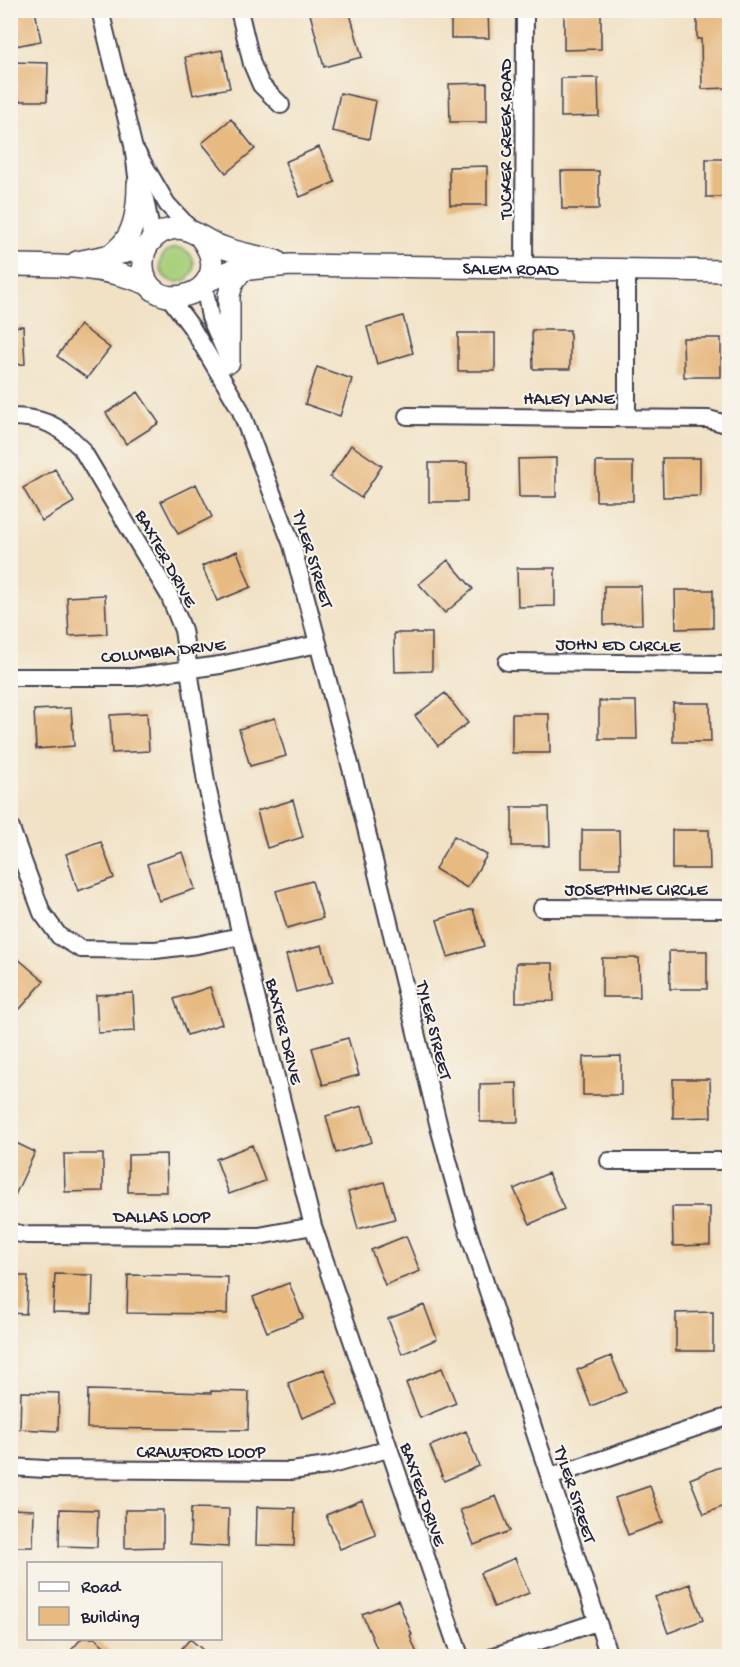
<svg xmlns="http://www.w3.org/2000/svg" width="740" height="1667" viewBox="0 0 740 1667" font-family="'Gochi Hand',sans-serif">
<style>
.green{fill:#a7cf7a;stroke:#64785a;stroke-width:1.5}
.building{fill:#e7ba82}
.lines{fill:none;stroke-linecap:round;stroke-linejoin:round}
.minor-casing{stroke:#413f50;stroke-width:20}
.major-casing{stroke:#413f50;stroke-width:24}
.minor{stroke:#fff;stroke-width:16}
.major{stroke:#fff;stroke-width:21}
.labels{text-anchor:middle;stroke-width:4.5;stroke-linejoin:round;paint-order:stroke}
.street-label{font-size:18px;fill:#22223b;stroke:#f7f3e8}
</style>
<rect width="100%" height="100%" fill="#f7f3e8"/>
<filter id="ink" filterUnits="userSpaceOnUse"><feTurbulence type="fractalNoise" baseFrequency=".0167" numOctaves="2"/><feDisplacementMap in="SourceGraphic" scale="12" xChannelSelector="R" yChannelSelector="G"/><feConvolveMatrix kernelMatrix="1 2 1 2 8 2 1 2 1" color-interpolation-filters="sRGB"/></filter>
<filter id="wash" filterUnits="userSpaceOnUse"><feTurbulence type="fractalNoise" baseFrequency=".008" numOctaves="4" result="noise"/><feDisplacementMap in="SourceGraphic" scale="24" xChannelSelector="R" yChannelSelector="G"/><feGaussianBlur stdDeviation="1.35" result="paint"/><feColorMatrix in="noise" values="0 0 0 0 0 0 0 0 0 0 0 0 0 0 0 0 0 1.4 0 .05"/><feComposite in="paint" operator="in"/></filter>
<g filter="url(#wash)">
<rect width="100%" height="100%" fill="#f1e2c6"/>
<path class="green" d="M160 265a17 17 0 1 1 34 0a17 17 0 1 1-34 0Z"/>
<g id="blocks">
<path class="building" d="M 10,10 L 35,10 L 41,41 L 10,47 Z
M 309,10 L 349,10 L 362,57 L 324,67 Z
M 451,10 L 488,10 L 489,38 L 451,38 Z
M 697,10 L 729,10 L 729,88 L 702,89 L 701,39 L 697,39 Z
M 564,11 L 601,11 L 601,49 L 564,50 Z
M 222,50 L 230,88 L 193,95 L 185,57 Z
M 10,62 L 48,63 L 47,101 L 10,101 Z
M 561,78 L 598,78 L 599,116 L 561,117 Z
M 487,83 L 487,122 L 450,122 L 449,84 Z
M 340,93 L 376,101 L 369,139 L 332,131 Z
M 231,119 L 255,149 L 226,173 L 202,143 Z
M 319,147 L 335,182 L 300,197 L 285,162 Z
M 706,159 L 729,159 L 729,197 L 706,197 Z
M 487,166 L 487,205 L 450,205 L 449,167 Z
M 561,171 L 599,171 L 599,209 L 562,209 Z
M 403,316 L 413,353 L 377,364 L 367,327 Z
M 80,325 L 110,348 L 87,378 L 57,356 Z
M 23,326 L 25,364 L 10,365 L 10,327 Z
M 532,330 L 570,330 L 570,369 L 533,369 Z
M 458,333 L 495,333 L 495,371 L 458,371 Z
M 683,338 L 721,338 L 721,377 L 684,377 Z
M 317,367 L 352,379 L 340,416 L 305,404 Z
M 138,392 L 159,423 L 126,444 L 106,413 Z
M 351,445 L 382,466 L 361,498 L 330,477 Z
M 556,458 L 556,497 L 519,497 L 518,459 Z
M 662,458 L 700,458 L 700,496 L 663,497 Z
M 596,462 L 633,462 L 633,501 L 596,501 Z
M 429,463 L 467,463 L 467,502 L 429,502 Z
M 55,469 L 74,502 L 42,521 L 23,488 Z
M 196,484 L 212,517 L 178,534 L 161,501 Z
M 237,551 L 251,587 L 217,601 L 202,566 Z
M 448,560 L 473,589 L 445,613 L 419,584 Z
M 517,568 L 555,568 L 555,606 L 518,607 Z
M 604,586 L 641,586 L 642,624 L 604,625 Z
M 675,590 L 713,590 L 713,628 L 676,629 Z
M 105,595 L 107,634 L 69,636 L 67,597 Z
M 394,633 L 432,633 L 432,671 L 395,672 Z
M 445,693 L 468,723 L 438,746 L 415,716 Z
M 599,701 L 636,701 L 637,739 L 599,739 Z
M 673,703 L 710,703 L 711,742 L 673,742 Z
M 71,708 L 74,746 L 36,749 L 34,710 Z
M 147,713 L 149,751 L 112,753 L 110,715 Z
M 512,714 L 549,714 L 550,753 L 512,753 Z
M 275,718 L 286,756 L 250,766 L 239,729 Z
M 293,800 L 303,837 L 267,848 L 257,811 Z
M 512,807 L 549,807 L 550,846 L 512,846 Z
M 582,830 L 619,830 L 620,868 L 582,868 Z
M 672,830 L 709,830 L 710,869 L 672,869 Z
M 454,836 L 487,855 L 467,888 L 435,869 Z
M 101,842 L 114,878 L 78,891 L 66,854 Z
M 183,852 L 195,889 L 159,901 L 147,864 Z
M 312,881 L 323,918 L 287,928 L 276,891 Z
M 473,909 L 484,946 L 448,957 L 437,920 Z
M 322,945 L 333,982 L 296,992 L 286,955 Z
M 669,951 L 707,951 L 707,989 L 670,989 Z
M 10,952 L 44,981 L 20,1009 L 10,1001 Z
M 602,958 L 639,958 L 640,997 L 602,997 Z
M 516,963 L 553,963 L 554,1001 L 516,1002 Z
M 210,987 L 222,1024 L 187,1035 L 174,999 Z
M 133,993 L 135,1031 L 98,1033 L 96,995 Z
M 348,1038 L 359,1075 L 323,1085 L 312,1048 Z
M 621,1056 L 621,1095 L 583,1095 L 583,1057 Z
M 673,1079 L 710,1079 L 711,1117 L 673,1118 Z
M 517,1083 L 518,1122 L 480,1122 L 480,1084 Z
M 362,1106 L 372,1142 L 336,1153 L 326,1116 Z
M 10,1140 L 35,1152 L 10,1206 Z
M 252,1145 L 265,1181 L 229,1194 L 216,1159 Z
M 64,1154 L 103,1154 L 103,1191 L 65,1192 Z
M 166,1154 L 167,1192 L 128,1192 L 128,1155 Z
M 548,1173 L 564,1209 L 530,1224 L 514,1189 Z
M 384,1182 L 395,1219 L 358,1229 L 348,1192 Z
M 672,1207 L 710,1207 L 710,1245 L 673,1246 Z
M 406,1236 L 420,1271 L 385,1285 L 371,1250 Z
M 55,1274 L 93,1275 L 92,1313 L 53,1312 Z
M 128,1275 L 228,1277 L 227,1314 L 127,1313 Z
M 10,1276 L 28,1276 L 26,1314 L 10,1313 Z
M 289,1283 L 303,1318 L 267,1332 L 253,1297 Z
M 424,1305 L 437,1339 L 402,1354 L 388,1319 Z
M 713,1312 L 713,1351 L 676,1351 L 676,1313 Z
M 611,1356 L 626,1392 L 591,1406 L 577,1370 Z
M 442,1368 L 456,1403 L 420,1418 L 406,1383 Z
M 324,1369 L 338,1404 L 302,1418 L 288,1383 Z
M 88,1390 L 211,1393 L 211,1391 L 249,1392 L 248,1430 L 87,1428 Z
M 21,1392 L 59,1393 L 58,1431 L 20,1429 Z
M 466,1431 L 479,1466 L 444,1481 L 430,1446 Z
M 725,1465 L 729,1477 L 729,1504 L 704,1514 L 690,1479 Z
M 650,1486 L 663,1522 L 628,1535 L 615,1498 Z
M 496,1496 L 510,1531 L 474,1545 L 460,1510 Z
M 362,1500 L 376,1535 L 340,1549 L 326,1515 Z
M 257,1507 L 295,1508 L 294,1546 L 256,1545 Z
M 191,1508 L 229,1509 L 228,1547 L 190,1545 Z
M 10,1509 L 34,1510 L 33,1547 L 10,1547 Z
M 60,1509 L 98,1510 L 97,1547 L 59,1546 Z
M 125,1510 L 163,1510 L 163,1547 L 125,1548 Z
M 515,1558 L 529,1593 L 494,1607 L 480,1573 Z
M 690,1584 L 703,1620 L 668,1633 L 655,1597 Z
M 398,1600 L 412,1635 L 410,1636 L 418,1656 L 380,1656 L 362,1614 Z
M 82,1638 L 95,1638 L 115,1656 L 66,1656 Z
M 190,1639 L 210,1656 L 175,1656 Z"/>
</g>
</g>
<g filter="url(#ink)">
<use href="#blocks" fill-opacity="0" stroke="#413f50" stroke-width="1.5"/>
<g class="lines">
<defs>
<path id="minor" d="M 100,10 L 133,145 L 138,184 L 145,199 L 150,225 L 151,240
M 239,10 L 252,64 L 261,85 L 281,105
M 136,151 L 167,204 L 194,233
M 524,268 L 525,10
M 204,285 L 210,317 L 227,356
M 169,297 L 192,328 L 240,409 L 292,545 L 356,787 L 439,1127 L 465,1222 L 609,1656
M 407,416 L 708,419 L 730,425
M 10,417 C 44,417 58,425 81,448 L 169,595 L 183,630 L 206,782 L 241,936 L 313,1226 L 460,1656
M 627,417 L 627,270
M 507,662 L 730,664
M 10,677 L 133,677 L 220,665 L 318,644
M 10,826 L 42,913 L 59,936 L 81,949 L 155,950 L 197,945 L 241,936
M 542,908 L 730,909
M 609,1161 L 730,1161
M 10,1232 L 27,1235 L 259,1236 L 313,1226
M 10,1467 L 45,1469 L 291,1471 L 328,1466 L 388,1449
M 550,1477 L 730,1416
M 494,1656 L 597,1622"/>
<g id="major">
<path d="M 201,238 C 245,297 139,323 143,261 C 143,249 151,238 162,232 C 169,229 177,227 184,229 C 197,232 209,243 222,247 C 239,254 258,256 276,261"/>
<path d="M 111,255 C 115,251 122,246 125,241 C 136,226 138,202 138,184"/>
<path d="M 77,262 L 146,248"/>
<path d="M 10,265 C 57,265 105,266 148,284"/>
<path id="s1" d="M 207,281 L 230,271 L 290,265 L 730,271"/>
<path d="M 229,362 L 229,295 L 233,282 L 242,270"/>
</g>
</defs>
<use href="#minor" class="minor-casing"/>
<use href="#major" class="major-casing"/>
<use href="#minor" class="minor"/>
<use href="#major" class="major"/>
</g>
</g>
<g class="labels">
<g class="street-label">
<text transform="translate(505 139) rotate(-90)" y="6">TUCKER CREEK ROAD</text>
<text dy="6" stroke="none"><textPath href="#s1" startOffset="306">SALEM ROAD</textPath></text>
<text x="569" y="404">HALEY LANE</text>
<text transform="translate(167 558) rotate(61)" y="6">BAXTER DRIVE</text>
<text transform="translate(314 559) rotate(73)" y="6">TYLER STREET</text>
<text transform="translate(618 644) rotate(1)" y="6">JOHN ED CIRCLE</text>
<text transform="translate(163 650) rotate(-6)" y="6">COLUMBIA DRIVE</text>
<text x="636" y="895">JOSEPHINE CIRCLE</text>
<text transform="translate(435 1030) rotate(76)" y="6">TYLER STREET</text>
<text transform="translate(285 1031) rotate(76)" y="6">BAXTER DRIVE</text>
<text x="162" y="1222">DALLAS LOOP</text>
<text x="201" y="1457">CRAWFORD LOOP</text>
<text transform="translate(424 1494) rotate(71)" y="6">BAXTER DRIVE</text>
<text transform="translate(576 1494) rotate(72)" y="6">TYLER STREET</text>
</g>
</g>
<rect width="740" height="1667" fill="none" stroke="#f7f3e8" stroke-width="36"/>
<rect x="27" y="1562" width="195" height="78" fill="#f7f3e8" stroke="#a29fa3" stroke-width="1.5"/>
<rect x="39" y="1582" width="30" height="9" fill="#ffffff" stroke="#a29fa3" stroke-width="1.5"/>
<text x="81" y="1592" font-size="18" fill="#22223b">Road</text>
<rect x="39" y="1607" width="30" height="18" fill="#e7ba82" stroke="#a29fa3" stroke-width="1.5"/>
<text x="81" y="1622" font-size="18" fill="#22223b">Building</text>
</svg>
